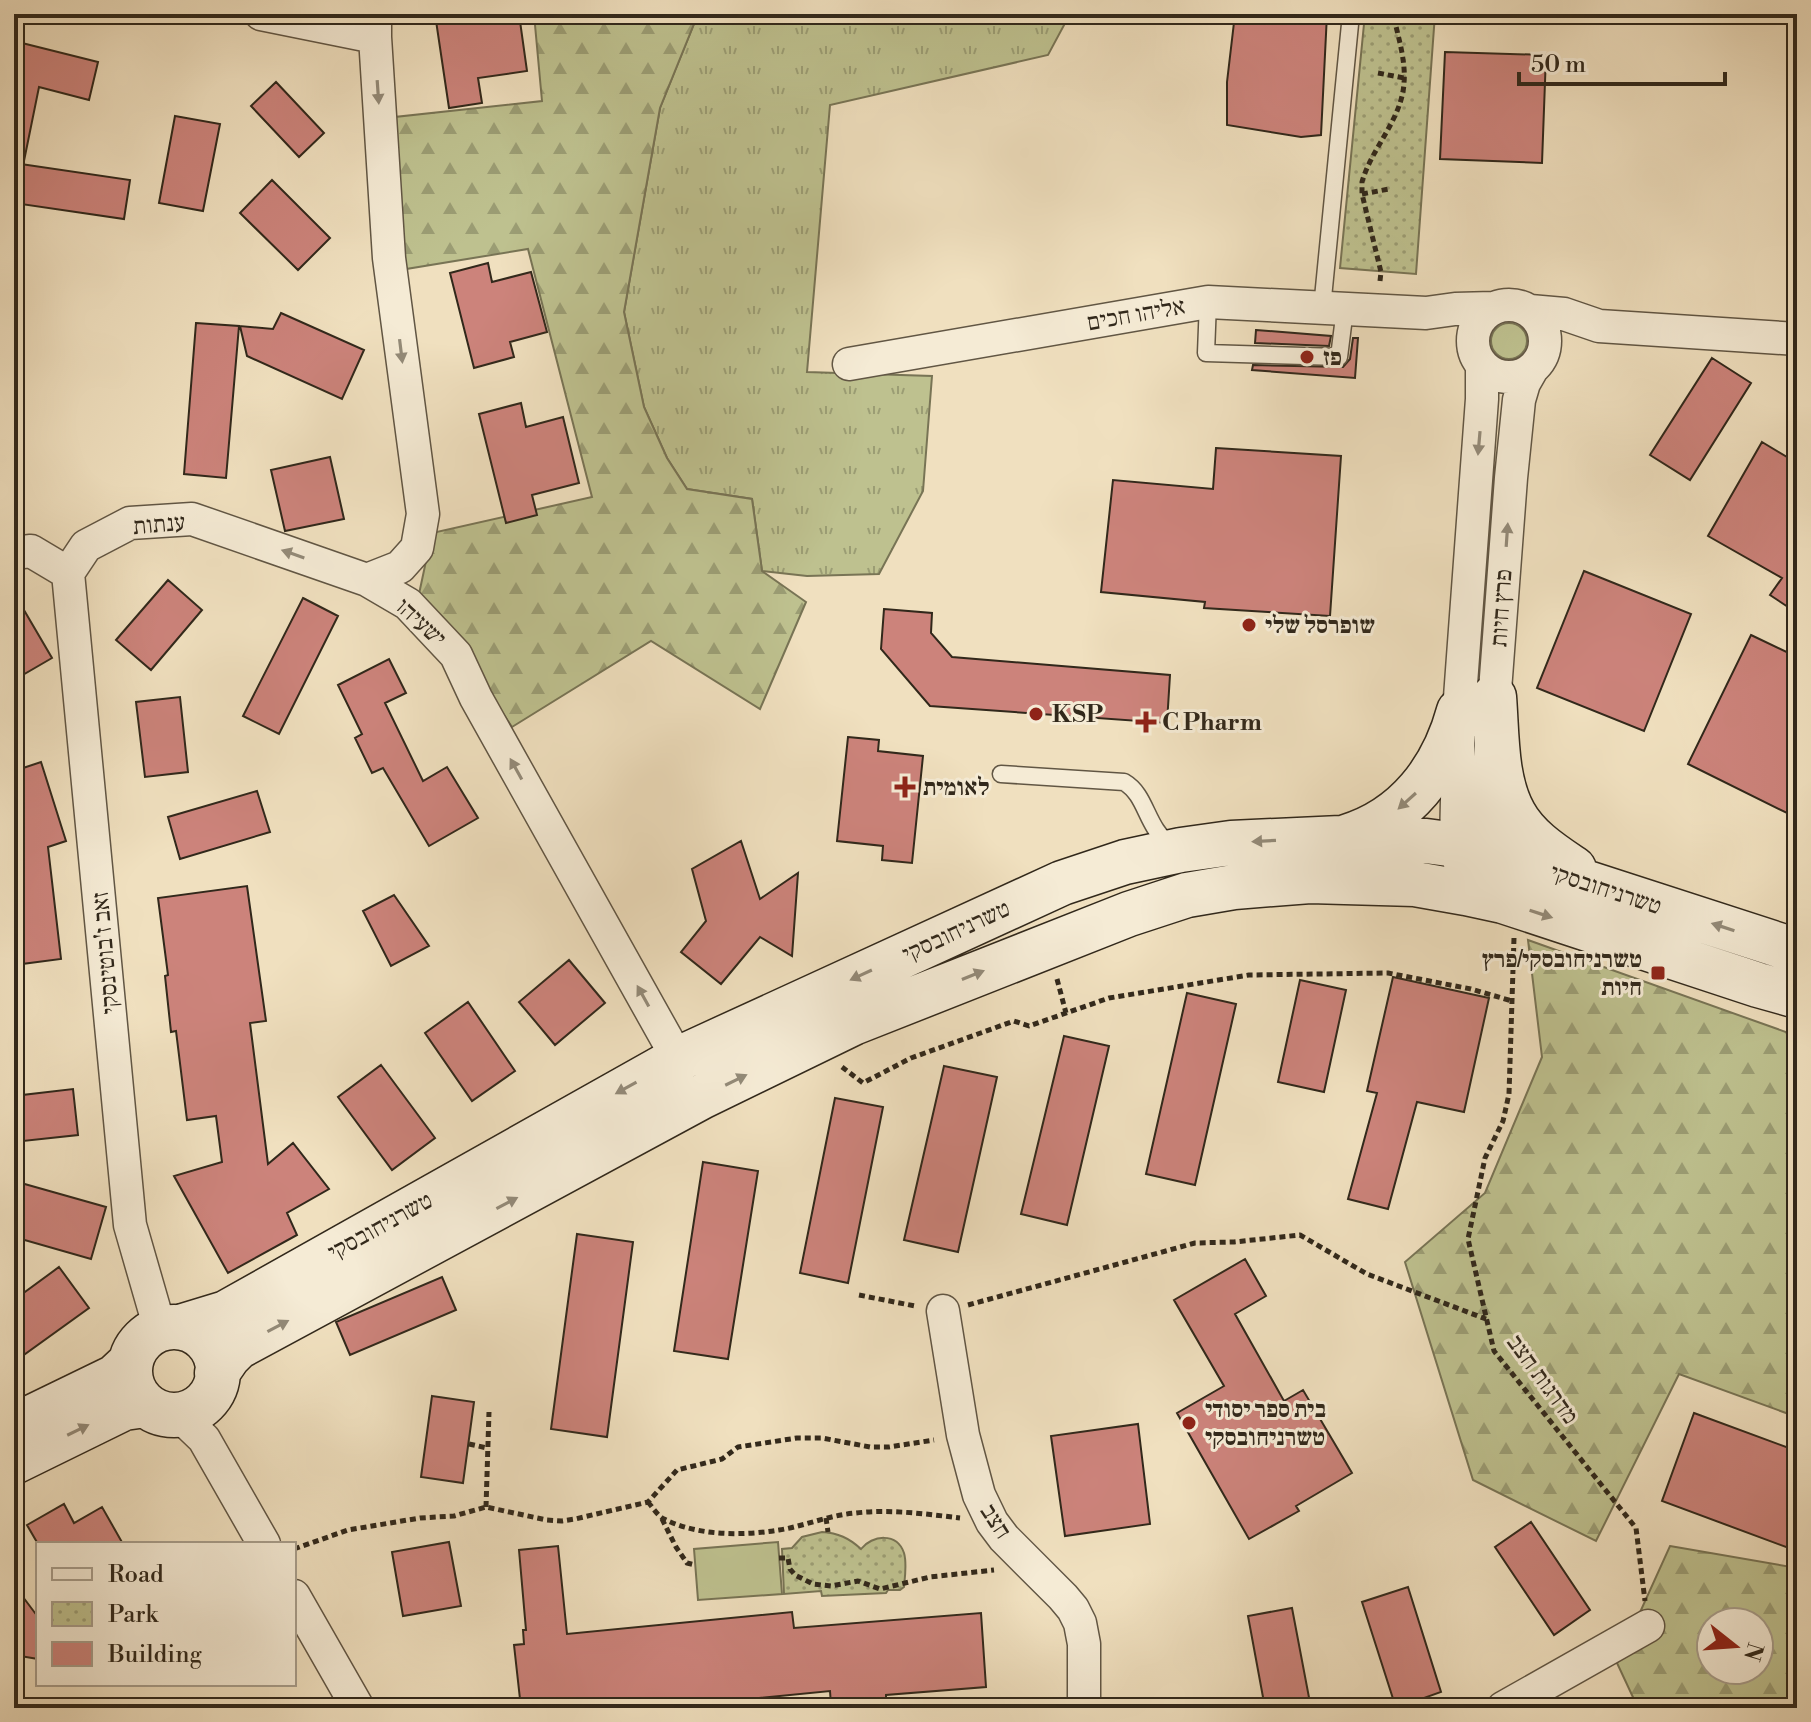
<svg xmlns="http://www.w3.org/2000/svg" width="1811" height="1722" viewBox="0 0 1811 1722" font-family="'Libre Bodoni','Frank Ruhl Libre',serif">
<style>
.grass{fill:url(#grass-tufts);stroke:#787455;stroke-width:2}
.forest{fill:url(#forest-firs);stroke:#787455;stroke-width:2;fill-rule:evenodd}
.park{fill:url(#park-dots);stroke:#787455;stroke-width:2}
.garden{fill:#bec18f;stroke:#787455;stroke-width:2}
.building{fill:#cc837b;stroke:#31281b;stroke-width:2}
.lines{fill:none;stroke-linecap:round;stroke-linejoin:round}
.lane-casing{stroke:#615644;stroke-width:19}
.street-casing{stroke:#615644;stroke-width:35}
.secondary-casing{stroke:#31281b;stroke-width:47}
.path{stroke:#31281b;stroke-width:5;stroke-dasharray:6 4;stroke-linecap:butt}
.lane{stroke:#f5ebd5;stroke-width:16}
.street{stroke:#f5ebd5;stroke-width:32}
.secondary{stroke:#f5ebd5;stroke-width:44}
.oneway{fill:#938a78}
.poi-dot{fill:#8f2418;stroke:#f5ebd5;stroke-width:3}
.labels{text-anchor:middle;stroke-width:6;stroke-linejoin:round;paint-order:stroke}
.street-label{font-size:24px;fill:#31281b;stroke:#f5ebd5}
.poi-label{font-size:24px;font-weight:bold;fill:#31281b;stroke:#f5ebd5;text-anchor:start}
</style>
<defs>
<pattern id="grass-tufts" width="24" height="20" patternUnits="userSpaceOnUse" patternTransform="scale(2)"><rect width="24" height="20" fill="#bec18f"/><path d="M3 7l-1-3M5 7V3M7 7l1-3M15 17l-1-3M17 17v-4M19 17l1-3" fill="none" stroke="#9b9d74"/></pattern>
<pattern id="forest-firs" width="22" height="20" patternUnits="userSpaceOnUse" patternTransform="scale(2)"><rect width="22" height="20" fill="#bec18f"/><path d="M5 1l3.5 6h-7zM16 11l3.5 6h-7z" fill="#9b9d74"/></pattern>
<pattern id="park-dots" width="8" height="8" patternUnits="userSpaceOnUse" patternTransform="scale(2)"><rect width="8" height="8" fill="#bec18f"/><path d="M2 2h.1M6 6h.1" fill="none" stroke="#9b9d74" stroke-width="1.8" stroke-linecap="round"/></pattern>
</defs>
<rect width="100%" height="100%" fill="#f0e0bf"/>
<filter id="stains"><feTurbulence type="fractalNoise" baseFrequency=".0025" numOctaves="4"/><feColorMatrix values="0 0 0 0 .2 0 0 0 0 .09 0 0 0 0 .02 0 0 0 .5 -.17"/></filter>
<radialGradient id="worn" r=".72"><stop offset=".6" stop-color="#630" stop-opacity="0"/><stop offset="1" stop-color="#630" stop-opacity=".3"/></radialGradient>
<path class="grass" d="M 698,14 L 1070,14 L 1048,55 L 830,105 L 807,372 L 932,376 L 923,491 L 879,574 L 807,576 L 762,571 L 752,499 L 687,489 L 667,458 L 644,407 L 624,312 L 660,108 Z"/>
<path class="forest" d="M 534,14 L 698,14 L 660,108 L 624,312 L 644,407 L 667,458 L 687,489 L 752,499 L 762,571 L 806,602 L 760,709 L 651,641 L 512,727 L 439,617 L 419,594 L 432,533 L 592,497 L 528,249 L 400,270 L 395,117 L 542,101 Z
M 1528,940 L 1797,1036 L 1797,1417 L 1679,1374 L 1596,1541 L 1473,1480 L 1405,1262 L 1485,1193 L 1542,1057 Z
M 1670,1546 L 1797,1568 L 1797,1708 L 1638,1708 L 1617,1663 ZM 1711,1622 L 1759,1622 L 1759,1670 L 1711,1670 Z"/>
<path class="park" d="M 1365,14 L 1435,14 L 1416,274 L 1340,268 Z
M 822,1532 C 838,1533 849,1538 861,1549 C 872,1535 897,1532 904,1553 C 907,1563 905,1577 904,1587 L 900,1590 L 888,1590 L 886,1593 L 822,1596 L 821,1591 L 784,1594 L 782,1549 L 792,1548 L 802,1537 Z"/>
<path class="garden" d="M1491 341a18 18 0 1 1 36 0a18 18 0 1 1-36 0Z
M 778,1542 L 782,1594 L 698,1600 L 694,1549 Z"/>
<path class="building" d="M 435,14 L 519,14 L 527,71 L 478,78 L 482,103 L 449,108 Z
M 1235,14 L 1327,14 L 1321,135 L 1301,137 L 1227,125 L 1227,82 Z
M 14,41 L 98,62 L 89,100 L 39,87 L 24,161 L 14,160 Z
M 1445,52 L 1546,55 L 1542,163 L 1440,159 Z
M 276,82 L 324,133 L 299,157 L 251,106 Z
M 175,116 L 220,124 L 203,211 L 159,203 Z
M 14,163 L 130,180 L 124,219 L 14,203 Z
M 272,180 L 330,238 L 298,270 L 240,213 Z
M 488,263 L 492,282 L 531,272 L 547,332 L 510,342 L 514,357 L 474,368 L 450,273 Z
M 281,313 L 364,350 L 342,399 L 247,356 L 240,326 L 273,329 Z
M 196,323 L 239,326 L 226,478 L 184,474 Z
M 1256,330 L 1331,336 L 1329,346 L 1255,343 Z
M 1353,338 L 1358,338 L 1355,378 L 1252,370 L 1253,365 L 1343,367 L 1350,359 Z
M 1712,358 L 1751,383 L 1690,480 L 1650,455 Z
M 521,403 L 526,427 L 563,417 L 579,483 L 532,495 L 537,515 L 506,523 L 479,414 Z
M 1762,442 L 1797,463 L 1797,613 L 1770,595 L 1782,578 L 1708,536 Z
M 1216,448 L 1341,456 L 1330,616 L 1204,608 L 1205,602 L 1101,592 L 1113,480 L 1213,489 Z
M 330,457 L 344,519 L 285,531 L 271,470 Z
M 1584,571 L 1691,614 L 1644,731 L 1537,688 Z
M 168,580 L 202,610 L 151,670 L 116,640 Z
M 14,593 L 52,658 L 14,680 Z
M 303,598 L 338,616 L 279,734 L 243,716 Z
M 884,609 L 932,613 L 931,633 L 952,657 L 1170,675 L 1167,723 L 930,706 L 881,649 Z
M 1751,635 L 1797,657 L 1797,793 L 1787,813 L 1688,764 Z
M 389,659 L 406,693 L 385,703 L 423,781 L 447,767 L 478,818 L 429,846 L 383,768 L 372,773 L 355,738 L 362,734 L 338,685 Z
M 180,697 L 188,772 L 145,777 L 136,702 Z
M 848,737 L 879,740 L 878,751 L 923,756 L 912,863 L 882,860 L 883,846 L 837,841 Z
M 41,762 L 66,841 L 48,847 L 61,959 L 14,965 L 14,771 Z
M 257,791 L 270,832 L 180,859 L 168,817 Z
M 741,841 L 760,899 L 798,873 L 792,956 L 760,937 L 721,984 L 681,952 L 706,921 L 692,869 Z
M 247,886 L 266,1021 L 250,1023 L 268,1164 L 293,1143 L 329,1189 L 287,1213 L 297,1235 L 228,1273 L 174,1176 L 222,1162 L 216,1116 L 187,1120 L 176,1031 L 171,1032 L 165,976 L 168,975 L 158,898 Z
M 394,895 L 429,946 L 391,966 L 363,911 Z
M 569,960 L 605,1003 L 555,1045 L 519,1002 Z
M 1393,977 L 1489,998 L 1464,1112 L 1417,1102 L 1388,1209 L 1348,1199 L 1377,1093 L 1367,1091 Z
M 1300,980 L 1346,990 L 1324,1092 L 1278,1082 Z
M 1187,993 L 1236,1004 L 1195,1185 L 1146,1174 Z
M 468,1002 L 515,1071 L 472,1101 L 425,1033 Z
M 1064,1036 L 1109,1046 L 1067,1225 L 1021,1214 Z
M 381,1065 L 435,1138 L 392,1170 L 338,1097 Z
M 944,1066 L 997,1077 L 958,1252 L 904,1240 Z
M 73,1089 L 78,1135 L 14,1142 L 14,1096 Z
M 835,1098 L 883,1107 L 848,1283 L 800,1273 Z
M 703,1162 L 758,1171 L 728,1359 L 674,1351 Z
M 14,1181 L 106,1207 L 91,1259 L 14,1237 Z
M 577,1234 L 633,1242 L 607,1437 L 551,1429 Z
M 1245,1259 L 1266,1296 L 1235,1314 L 1284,1401 L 1303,1390 L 1352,1473 L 1296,1506 L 1299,1511 L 1249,1539 L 1177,1413 L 1224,1386 L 1174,1300 Z
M 59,1267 L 89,1308 L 14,1362 L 14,1300 Z
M 442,1277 L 456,1310 L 350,1355 L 336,1322 Z
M 432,1396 L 474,1402 L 463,1483 L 421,1477 Z
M 1694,1413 L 1797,1451 L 1797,1551 L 1662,1501 Z
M 1138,1424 L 1150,1524 L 1065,1536 L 1051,1436 Z
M 64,1504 L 74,1523 L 102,1507 L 123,1544 L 38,1544 L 27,1525 Z
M 1531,1522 L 1590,1610 L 1554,1635 L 1495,1547 Z
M 449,1542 L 461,1606 L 403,1616 L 392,1552 Z
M 558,1546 L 567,1634 L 792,1612 L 794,1628 L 981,1613 L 986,1687 L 886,1695 L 886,1701 L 831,1705 L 830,1691 L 658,1708 L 521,1708 L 514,1645 L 524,1644 L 523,1630 L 526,1630 L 519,1550 Z
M 14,1585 L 38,1617 L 38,1659 L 14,1655 Z
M 1408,1587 L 1441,1692 L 1396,1708 L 1362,1602 Z
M 1292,1608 L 1311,1708 L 1265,1708 L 1248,1616 Z"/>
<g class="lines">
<defs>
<path id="lane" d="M 1208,302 L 1206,353 L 1339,357 L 1345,309
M 1322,308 L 1351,14
M 1001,774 L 1124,782 C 1148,796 1145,828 1172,846"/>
<path id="street" d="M 261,14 L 375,37
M1473 341a36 36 0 1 1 72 0a36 36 0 1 1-72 0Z
M 1530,311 L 1564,314 L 1599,326 L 1797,339
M 849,364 L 1208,302 L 1426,313 L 1455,309 L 1493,308
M 14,553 L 31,551 L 68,573
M 68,573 L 86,546 L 130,523 L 192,519 L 367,580 L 408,604 L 456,655 L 476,698 L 678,1059 L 677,1079
M 68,573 L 130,1225 L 160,1329
M 367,580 L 400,567 L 417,548 L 423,514 L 389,258 L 375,37 L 375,14
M 1460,864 L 1456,845 L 1459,711 L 1482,399 L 1482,365
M 1475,871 L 1483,850 L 1511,478 L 1519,400 L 1524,383 L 1532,369
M 943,1311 L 963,1435 L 979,1495 L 992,1522 L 1004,1538 L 1063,1597 L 1073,1609 L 1080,1623 L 1084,1644 L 1084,1708
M 179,1415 L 204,1439 L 264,1544
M 294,1596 L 358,1708
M 1503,1708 L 1648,1626"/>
<path id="secondary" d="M 1494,697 C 1497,734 1495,780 1514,814 C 1527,838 1552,854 1574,869
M 1346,837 C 1406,819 1443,770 1459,711
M 180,1327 L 226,1313 L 678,1059 L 1062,883 L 1125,862 L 1181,850 L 1231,843 L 1341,838 L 1426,841 L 1456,845 L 1507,857 L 1797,951
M130 1371a44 44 0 1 1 88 0a44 44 0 1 1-88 0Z
M 217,1373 L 228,1357 L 238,1347 L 703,1096 L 853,1023 L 1129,914 L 1187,895 L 1234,887 L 1310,881 L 1415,884 L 1466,893 L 1503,901 L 1758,985 L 1797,996
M 14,1426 L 115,1377 L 131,1362
M 14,1462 L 124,1408 L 145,1405"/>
</defs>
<use href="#lane" class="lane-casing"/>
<use href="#street" class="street-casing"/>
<use href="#secondary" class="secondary-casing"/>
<path class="path" d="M 1378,73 L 1404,78
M 1362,194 L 1389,189
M 1380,281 L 1381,272 L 1362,194 L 1362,182 C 1371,149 1402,119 1404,83 C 1406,61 1398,36 1393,14
M 1514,938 L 1509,1094 L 1503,1121 L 1485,1158 L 1468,1239 L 1494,1351 L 1636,1528 L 1645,1601
M 1057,979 L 1066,1013
M 842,1067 L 863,1083 L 911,1058 L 1014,1021 L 1029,1026 L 1109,998 L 1249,975 L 1388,973 L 1471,989 L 1512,1001
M 859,1295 L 915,1306
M 968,1305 L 1195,1243 L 1234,1242 L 1300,1235 L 1367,1274 L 1486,1319
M 469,1444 L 487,1448
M 648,1502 C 653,1508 658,1516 664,1519 C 698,1536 742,1536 779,1530 C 805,1526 829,1515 856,1513 C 890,1509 926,1514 960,1518
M 486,1507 L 489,1412
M 826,1518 L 828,1532
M 662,1519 L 676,1547 L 687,1563 L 695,1565
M 294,1549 L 348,1530 L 420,1518 L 454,1516 L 486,1507 L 547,1520 L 562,1521 L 575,1519 L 648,1502 L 677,1470 L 722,1459 L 738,1447 L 797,1438 L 822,1438 L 870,1447 L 889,1447 L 934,1440
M 779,1558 L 788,1558 L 790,1569 L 795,1575 L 813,1584 L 831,1586 L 858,1581 L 880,1589 L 930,1577 L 994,1570"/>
<use href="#lane" class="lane"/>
<use href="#street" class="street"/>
<use href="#secondary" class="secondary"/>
</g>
<defs><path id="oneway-solid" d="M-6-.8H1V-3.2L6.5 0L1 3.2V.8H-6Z" transform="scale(2)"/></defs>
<g class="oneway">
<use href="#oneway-solid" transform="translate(378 92) rotate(86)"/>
<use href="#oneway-solid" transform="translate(401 351) rotate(83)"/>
<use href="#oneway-solid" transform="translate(1479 443) rotate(95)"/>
<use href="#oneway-solid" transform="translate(1507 535) rotate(-86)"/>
<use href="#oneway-solid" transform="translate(293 554) rotate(-161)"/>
<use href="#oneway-solid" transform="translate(516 769) rotate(-119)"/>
<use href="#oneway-solid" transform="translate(1407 801) rotate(138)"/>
<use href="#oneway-solid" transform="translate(1264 841) rotate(177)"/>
<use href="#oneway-solid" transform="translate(1541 914) rotate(18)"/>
<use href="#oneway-solid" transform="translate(1723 927) rotate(-162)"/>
<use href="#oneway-solid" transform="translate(861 975) rotate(155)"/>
<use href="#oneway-solid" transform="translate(973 975) rotate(-22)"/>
<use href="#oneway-solid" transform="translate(643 996) rotate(-119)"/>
<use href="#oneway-solid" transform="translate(736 1080) rotate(-26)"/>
<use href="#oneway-solid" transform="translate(626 1088) rotate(151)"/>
<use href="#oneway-solid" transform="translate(507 1203) rotate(-28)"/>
<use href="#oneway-solid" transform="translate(278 1326) rotate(-28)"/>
<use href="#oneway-solid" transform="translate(78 1430) rotate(-26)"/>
</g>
<g class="poi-dot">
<circle cx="1307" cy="357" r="8"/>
<circle cx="1249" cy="625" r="8"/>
<circle cx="1036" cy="714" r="8"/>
<path d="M1142 710h8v8h8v8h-8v8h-8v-8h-8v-8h8z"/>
<path d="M901 775h8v8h8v8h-8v8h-8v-8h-8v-8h8z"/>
<rect x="1650" y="965" width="16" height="16" rx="4"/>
<circle cx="1189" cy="1423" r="8"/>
</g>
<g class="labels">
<g class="street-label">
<text transform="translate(1136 314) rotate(-10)" y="8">אליהו חכים</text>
<text transform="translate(159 524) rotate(-5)" y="8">ענתות</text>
<text transform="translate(1501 608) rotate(-86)" y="8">פרץ חיות</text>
<text transform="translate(421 622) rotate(43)" y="8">ישעיהו</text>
<text transform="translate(1606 889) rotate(18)" y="8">טשרניחובסקי</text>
<text transform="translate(956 931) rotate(-25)" y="8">טשרניחובסקי</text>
<text transform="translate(105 953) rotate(-95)" y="8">זאב ז'בוטינסקי</text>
<text transform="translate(380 1226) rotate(-29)" y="8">טשרניחובסקי</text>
<text transform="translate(1543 1379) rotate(54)" y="8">מדרגות חצב</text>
<text transform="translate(996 1521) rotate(57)" y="8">חצב</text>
</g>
<g class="poi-label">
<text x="1323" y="365">פז</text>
<text x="1265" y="633">שופרסל שלי</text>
<text x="1052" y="722">KSP</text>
<text x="1162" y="730">C Pharm</text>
<text x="923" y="795">לאומית</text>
<text x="1642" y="967" text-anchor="end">טשרניחובסקי/פרץ<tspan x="1642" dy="28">חיות</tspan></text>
<text x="1205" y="1417">בית ספר יסודי<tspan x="1205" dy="28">טשרניחובסקי</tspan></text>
</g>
</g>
<rect width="1811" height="1722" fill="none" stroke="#f0e0bf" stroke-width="48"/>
<rect x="16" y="16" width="1779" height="1690" fill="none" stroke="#31281b" stroke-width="4"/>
<rect x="24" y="24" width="1763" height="1674" fill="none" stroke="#31281b" stroke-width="2"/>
<rect x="36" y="1542" width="260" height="144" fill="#f5ebd5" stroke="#a79d8b" stroke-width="2"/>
<rect x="52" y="1568" width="40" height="12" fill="#f5ebd5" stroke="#a79d8b" stroke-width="2"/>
<text x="108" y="1582" font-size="24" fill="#31281b">Road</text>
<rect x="52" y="1602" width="40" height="24" fill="url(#park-dots)" stroke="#a79d8b" stroke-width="2"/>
<text x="108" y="1622" font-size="24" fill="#31281b">Park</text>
<rect x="52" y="1642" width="40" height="24" fill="#cc837b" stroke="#a79d8b" stroke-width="2"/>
<text x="108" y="1662" font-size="24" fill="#31281b">Building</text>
<g transform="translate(1735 1646) rotate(107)"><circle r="38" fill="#f5ebd5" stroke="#a79d8b" stroke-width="2"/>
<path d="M0-6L14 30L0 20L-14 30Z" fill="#8f2418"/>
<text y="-12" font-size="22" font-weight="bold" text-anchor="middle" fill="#31281b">N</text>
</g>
<path d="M1519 72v12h206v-12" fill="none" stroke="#31281b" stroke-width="4"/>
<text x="1531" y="72" font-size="24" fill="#31281b" stroke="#f5ebd5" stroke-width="6" paint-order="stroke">50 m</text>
<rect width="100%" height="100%" filter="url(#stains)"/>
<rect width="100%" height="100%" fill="url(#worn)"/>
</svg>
